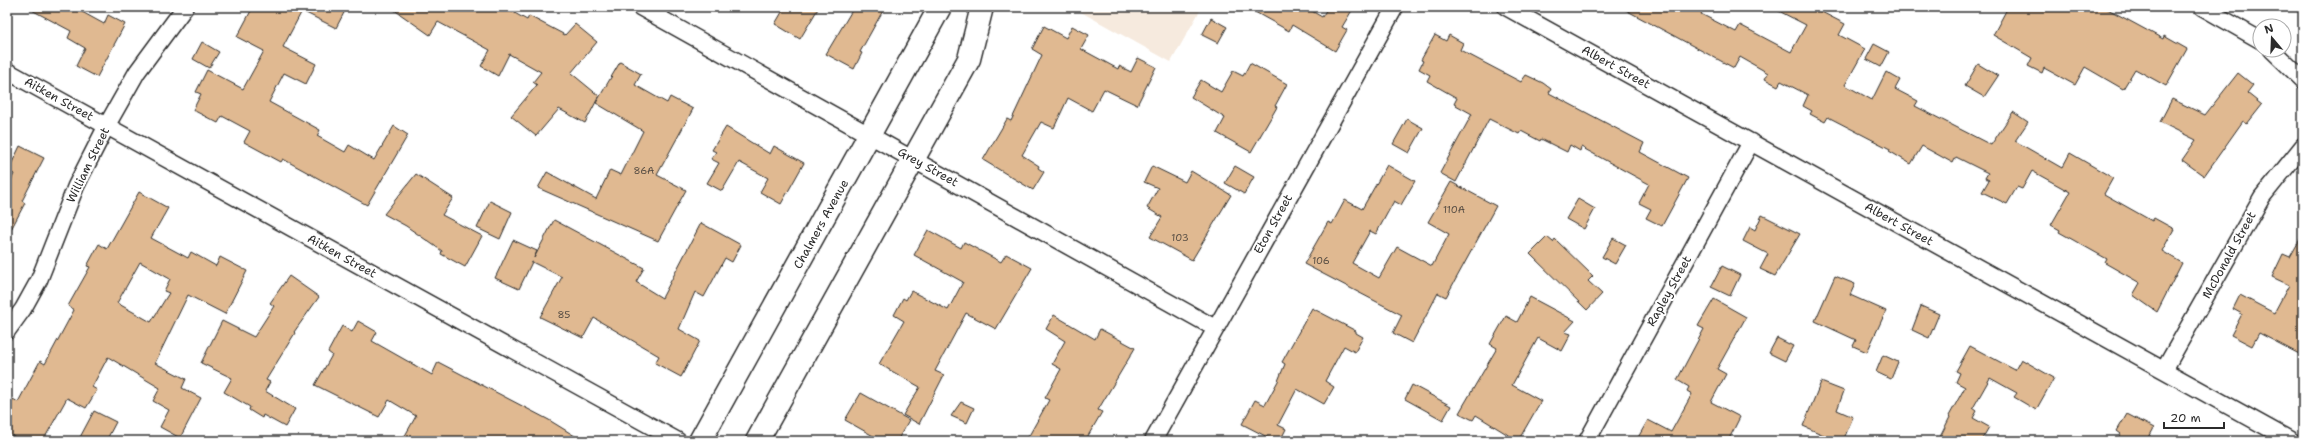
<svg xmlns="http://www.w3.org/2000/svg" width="2310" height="448" viewBox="0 0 2310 448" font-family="'Shantell Sans',sans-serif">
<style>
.built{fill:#f6eade}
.building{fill:#e0b991;stroke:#2b2b2b;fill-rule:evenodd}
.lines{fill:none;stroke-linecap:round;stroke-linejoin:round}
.street-casing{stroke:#2b2b2b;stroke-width:19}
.secondary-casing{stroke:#2b2b2b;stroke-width:25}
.street{stroke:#fff;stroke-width:16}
.secondary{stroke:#fff;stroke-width:22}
.labels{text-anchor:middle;stroke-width:4;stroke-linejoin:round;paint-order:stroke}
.number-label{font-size:10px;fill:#584e44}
.street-label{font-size:12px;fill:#2b2b2b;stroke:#fff}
</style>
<rect width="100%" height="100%" fill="#fff"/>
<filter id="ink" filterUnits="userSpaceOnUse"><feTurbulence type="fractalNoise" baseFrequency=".025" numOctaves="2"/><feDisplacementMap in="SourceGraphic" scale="8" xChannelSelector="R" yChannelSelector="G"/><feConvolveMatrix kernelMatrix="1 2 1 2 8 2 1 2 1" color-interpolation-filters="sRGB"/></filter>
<g filter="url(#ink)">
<path class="built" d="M 1072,7 L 1202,7 L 1171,62 Z"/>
<path class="building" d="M 26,7 L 73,7 L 104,24 L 108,15 L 125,24 L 97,77 L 76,66 L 85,48 L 68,38 L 71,31 Z
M 253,7 L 347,7 L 336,28 L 302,11 L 283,47 L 316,64 L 306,84 L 284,73 L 269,102 L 320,130 L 317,136 L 345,152 L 349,145 L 374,160 L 394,126 L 408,135 L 367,205 L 283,159 L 281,162 L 244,142 L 250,131 L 222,116 L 218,123 L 193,110 L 201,94 L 196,92 L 207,70 L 243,89 L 264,51 L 237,37 Z
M 390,7 L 504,7 L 527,20 L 529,16 L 565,35 L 575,24 L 597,42 L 571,73 L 599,96 L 585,123 L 559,109 L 536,136 L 511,116 L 537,85 L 533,82 L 541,72 L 509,54 L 498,76 L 481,66 L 490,50 L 438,22 L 430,35 Z
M 785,7 L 819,7 L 800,39 L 775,24 Z
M 854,7 L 885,7 L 860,52 L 862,53 L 854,69 L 826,54 Z
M 1246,7 L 1305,7 L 1322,17 L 1328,7 L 1354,7 L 1342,27 L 1347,30 L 1335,51 L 1292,25 L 1289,31 Z
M 1620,7 L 1705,7 L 1701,14 L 1736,32 L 1740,25 L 1791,52 L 1806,25 L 1771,7 L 1812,7 L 1845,24 L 1839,35 L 1865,49 L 1845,85 L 1872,100 L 1886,72 L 1900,80 L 1895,89 L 1918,101 L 1915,106 L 1991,145 L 2013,112 L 2028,122 L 2015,141 L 2062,168 L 2070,153 L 2113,178 L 2104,194 L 2152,221 L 2154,218 L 2174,229 L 2162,251 L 2182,263 L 2157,312 L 2133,295 L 2140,283 L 2105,263 L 2107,259 L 2059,232 L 2060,230 L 2051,225 L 2070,192 L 2032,171 L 2022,189 L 2017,187 L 2007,204 L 1982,192 L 1989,180 L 1985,178 L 1988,173 L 1956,157 L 1953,163 L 1922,146 L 1911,164 L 1889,151 L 1890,149 L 1828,117 L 1825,122 L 1810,114 L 1812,111 L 1803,106 L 1808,95 L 1781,81 L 1778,86 L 1765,79 L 1768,73 L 1740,57 L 1734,68 Z
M 2008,7 L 2104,7 L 2163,39 L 2164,36 L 2187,49 L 2166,86 L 2135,69 L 2123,89 L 2085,67 L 2075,85 L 2044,68 L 2042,73 L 2028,66 L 2032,58 L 1993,35 Z
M 1211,18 L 1227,27 L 1218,43 L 1202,35 Z
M 1044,26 L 1066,38 L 1072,26 L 1089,35 L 1081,49 L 1118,69 L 1119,66 L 1131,72 L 1138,58 L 1156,67 L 1137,105 L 1104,89 L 1092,111 L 1068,98 L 1054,128 L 1041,122 L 1022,155 L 1039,166 L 1038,168 L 1044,172 L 1033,190 L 983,160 L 1007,119 L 1011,121 L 1042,55 L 1032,49 Z
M 1435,35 L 1446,41 L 1449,35 L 1463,43 L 1460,50 L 1521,82 L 1526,75 L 1543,83 L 1551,89 L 1549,93 L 1644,143 L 1640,152 L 1688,178 L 1662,226 L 1646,218 L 1651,209 L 1639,203 L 1649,184 L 1581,147 L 1580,151 L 1570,145 L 1567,152 L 1541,139 L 1540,141 L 1521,131 L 1519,134 L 1489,119 L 1456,182 L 1440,173 L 1472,114 L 1454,104 L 1457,98 L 1427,81 L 1430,75 L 1419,69 L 1423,61 L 1421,60 Z
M 202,42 L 219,52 L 209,68 L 193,59 Z
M 1874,44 L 1889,52 L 1881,67 L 1866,59 Z
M 620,62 L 641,74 L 635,85 L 667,103 L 670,97 L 693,109 L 657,175 L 686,190 L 658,241 L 538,188 L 547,172 L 596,199 L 610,170 L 621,175 L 643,131 L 596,103 Z
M 1250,63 L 1287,84 L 1275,106 L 1277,107 L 1251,152 L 1217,133 L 1225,118 L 1191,97 L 1201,80 L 1221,92 L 1233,71 L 1243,76 Z
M 1978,64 L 1998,76 L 1984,97 L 1965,86 Z
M 2238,73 L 2253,85 L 2247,93 L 2262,105 L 2247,124 L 2243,121 L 2204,176 L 2182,160 L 2196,140 L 2160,122 L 2172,99 L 2205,115 Z
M 1407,119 L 1423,128 L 1409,153 L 1393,144 Z
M 726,127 L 770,154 L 774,146 L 804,163 L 781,204 L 760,192 L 768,178 L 739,162 L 722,191 L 707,183 L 719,163 L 711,159 L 716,152 L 712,150 Z
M 20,146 L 44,158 L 22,201 L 25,203 L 7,237 L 7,189 L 14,174 L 8,171 Z
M 1387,165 L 1415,181 L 1401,205 L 1394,201 L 1376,234 L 1370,231 L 1352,263 L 1379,278 L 1397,247 L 1432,266 L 1449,234 L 1428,222 L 1451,182 L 1496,206 L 1446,297 L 1438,293 L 1412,343 L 1393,333 L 1402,315 L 1304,264 L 1328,222 L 1332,224 L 1345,200 L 1362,209 Z
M 1152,166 L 1185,182 L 1191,171 L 1231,195 L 1192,260 L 1150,237 L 1162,217 L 1147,208 L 1158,188 L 1144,182 Z
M 1235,166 L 1254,177 L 1244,194 L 1225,183 Z
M 416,174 L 453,198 L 442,215 L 482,236 L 465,267 L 441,254 L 442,251 L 406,226 L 384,214 Z
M 139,192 L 168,208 L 151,238 L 188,258 L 191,252 L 216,266 L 220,257 L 247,271 L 225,314 L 188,295 L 155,363 L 186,379 L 182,388 L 201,398 L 180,438 L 160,427 L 169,410 L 153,401 L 160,388 L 108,357 L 92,387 L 97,390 L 86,408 L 67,398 L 43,441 L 21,441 L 7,433 L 7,410 L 13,399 L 18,402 L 40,361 L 45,364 L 74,310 L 68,306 L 90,267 L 87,266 L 99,244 L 107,249 ZM 140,262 L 170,279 L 164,291 L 169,293 L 151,322 L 117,303 Z
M 1578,199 L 1595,209 L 1584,229 L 1566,219 Z
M 490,201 L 512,212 L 500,239 L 477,228 Z
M 1762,215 L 1800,234 L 1775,276 L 1760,269 L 1768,254 L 1743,241 L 1750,227 L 1755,230 Z
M 554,220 L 644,268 L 636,282 L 662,298 L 701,223 L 741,245 L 732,262 L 725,258 L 704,297 L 695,292 L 679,329 L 700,341 L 681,377 L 655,363 L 659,356 L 594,318 L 583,338 L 540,317 L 562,277 L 532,262 L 519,289 L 495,278 L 513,240 L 537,251 L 534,258 Z
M 928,230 L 961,248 L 964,242 L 1001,262 L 1006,254 L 1032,268 L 996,329 L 966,313 L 935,371 L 944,375 L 919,424 L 903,415 L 920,387 L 879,364 L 904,321 L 894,315 L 903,298 L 906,300 L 911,291 L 948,310 L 963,282 L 914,255 Z
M 2303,234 L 2303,356 L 2259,333 L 2252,346 L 2231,335 L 2242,314 L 2233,309 L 2240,295 L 2274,313 L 2289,285 L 2272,277 L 2283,254 L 2290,257 Z
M 1547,237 L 1553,242 L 1555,239 L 1593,276 L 1588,281 L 1602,294 L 1587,310 L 1530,254 Z
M 1613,238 L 1626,245 L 1615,264 L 1602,257 Z
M 1722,266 L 1740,275 L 1730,296 L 1711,287 Z
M 289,276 L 319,297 L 294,332 L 295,333 L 266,380 L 270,382 L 265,391 L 295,409 L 285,427 L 263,415 L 262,418 L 249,410 L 250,407 L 224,392 L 232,378 L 201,363 L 222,321 L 254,337 L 274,306 L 270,303 Z
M 1835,276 L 1855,284 L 1850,295 L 1886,311 L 1867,352 L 1853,346 L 1856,340 L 1815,321 Z
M 1530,297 L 1575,321 L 1565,332 L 1571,334 L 1562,351 L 1538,338 L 1512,385 L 1541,401 L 1518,441 L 1476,415 L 1473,420 L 1459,413 L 1497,348 L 1490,344 L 1506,316 L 1517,322 Z
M 1714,299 L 1746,317 L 1717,369 L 1726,374 L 1711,402 L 1740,417 L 1728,441 L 1636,441 L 1648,420 L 1671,432 L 1692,394 L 1687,391 L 1689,387 L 1677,380 L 1704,329 L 1698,326 Z
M 1921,306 L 1939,314 L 1929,338 L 1912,330 Z
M 1312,308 L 1356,331 L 1356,333 L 1363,337 L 1355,352 L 1344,346 L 1325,381 L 1334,387 L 1324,404 L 1297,389 L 1278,425 L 1286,429 L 1280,441 L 1275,441 L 1242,424 L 1255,400 L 1265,405 L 1278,381 L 1285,364 L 1282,362 Z
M 1054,315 L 1095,339 L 1100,329 L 1135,348 L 1098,410 L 1102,412 L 1085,441 L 1026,441 L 1049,400 L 1045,398 L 1061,369 L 1052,364 L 1065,341 L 1046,329 Z
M 358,321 L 377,332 L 372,341 L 432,375 L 438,362 L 549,420 L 583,441 L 402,441 L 416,416 L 389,400 L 379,417 L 315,385 L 332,355 L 328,352 L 342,326 L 352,332 Z
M 1777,338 L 1793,346 L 1785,361 L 1769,353 Z
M 1970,346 L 2015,370 L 2021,359 L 2054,378 L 2036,410 L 2014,397 L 2017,393 L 1990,378 L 1973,408 L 1977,411 L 1973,418 L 1989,427 L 1981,441 L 1938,441 L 1950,417 L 1949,416 L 1965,387 L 1956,382 L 1960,373 L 1956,371 Z
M 1883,355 L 1898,362 L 1891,379 L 1876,372 Z
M 1821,382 L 1844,391 L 1837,410 L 1853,417 L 1843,441 L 1824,441 L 1826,436 L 1803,426 Z
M 1412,385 L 1451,406 L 1443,420 L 1405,399 Z
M 861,393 L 909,420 L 897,441 L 882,441 L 845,420 Z
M 961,402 L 974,408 L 967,423 L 951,416 Z
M 94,411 L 116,422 L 106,441 L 78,441 Z
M 2127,414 L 2154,428 L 2147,441 L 2117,441 L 2121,434 L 2117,431 Z"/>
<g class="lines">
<defs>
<path id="street" d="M 640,7 L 1215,328
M 1506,7 L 2292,441
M 2202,7 L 2260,40
M 2272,50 L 2303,80
M 7,71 L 678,441
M 7,331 L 23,309 L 39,280 L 76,186 L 107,125 L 137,72 L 185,7
M 2164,370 L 2262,197 L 2303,146
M 1153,441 L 1395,7
M 1587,441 L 1751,142"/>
<path id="secondary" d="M 700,441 L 940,7
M 757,441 L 969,59 L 982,7"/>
</defs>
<use href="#street" class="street-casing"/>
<use href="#secondary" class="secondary-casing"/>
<use href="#street" class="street"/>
<use href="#secondary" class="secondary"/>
</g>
</g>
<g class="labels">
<g class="number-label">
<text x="644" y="174">86A</text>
<text x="1454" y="213">110A</text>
<text x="1180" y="241">103</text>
<text x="1321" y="264">106</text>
<text x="564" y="318">85</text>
</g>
<g class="street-label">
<text transform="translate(1616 67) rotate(29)" y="4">Albert Street</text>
<text transform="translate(59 99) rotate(29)" y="4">Aitken Street</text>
<text transform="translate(88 165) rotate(-64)" y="4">William Street</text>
<text transform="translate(928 167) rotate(29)" y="4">Grey Street</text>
<text transform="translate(821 224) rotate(-61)" y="4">Chalmers Avenue</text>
<text transform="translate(1273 224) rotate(-61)" y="4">Eton Street</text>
<text transform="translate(1899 224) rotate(29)" y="4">Albert Street</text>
<text transform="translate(2229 255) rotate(-61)" y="4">McDonald Street</text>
<text transform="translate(342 256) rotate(29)" y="4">Aitken Street</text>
<text transform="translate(1669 291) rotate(-61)" y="4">Rapley Street</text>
</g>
</g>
<rect width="2310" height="448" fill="none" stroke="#fff" stroke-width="24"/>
<rect x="12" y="12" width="2286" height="424" fill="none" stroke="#2b2b2b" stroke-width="1.5" filter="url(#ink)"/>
<g transform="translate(2272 38) rotate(341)"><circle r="19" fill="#ffffff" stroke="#aaaaaa"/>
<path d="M0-3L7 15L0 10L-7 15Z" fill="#2b2b2b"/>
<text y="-6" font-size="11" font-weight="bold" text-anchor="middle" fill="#2b2b2b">N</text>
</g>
<path d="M2164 422v6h60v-6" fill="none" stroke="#2b2b2b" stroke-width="2"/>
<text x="2170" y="422" font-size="12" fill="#2b2b2b" stroke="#ffffff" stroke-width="3" paint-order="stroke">20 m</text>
</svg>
